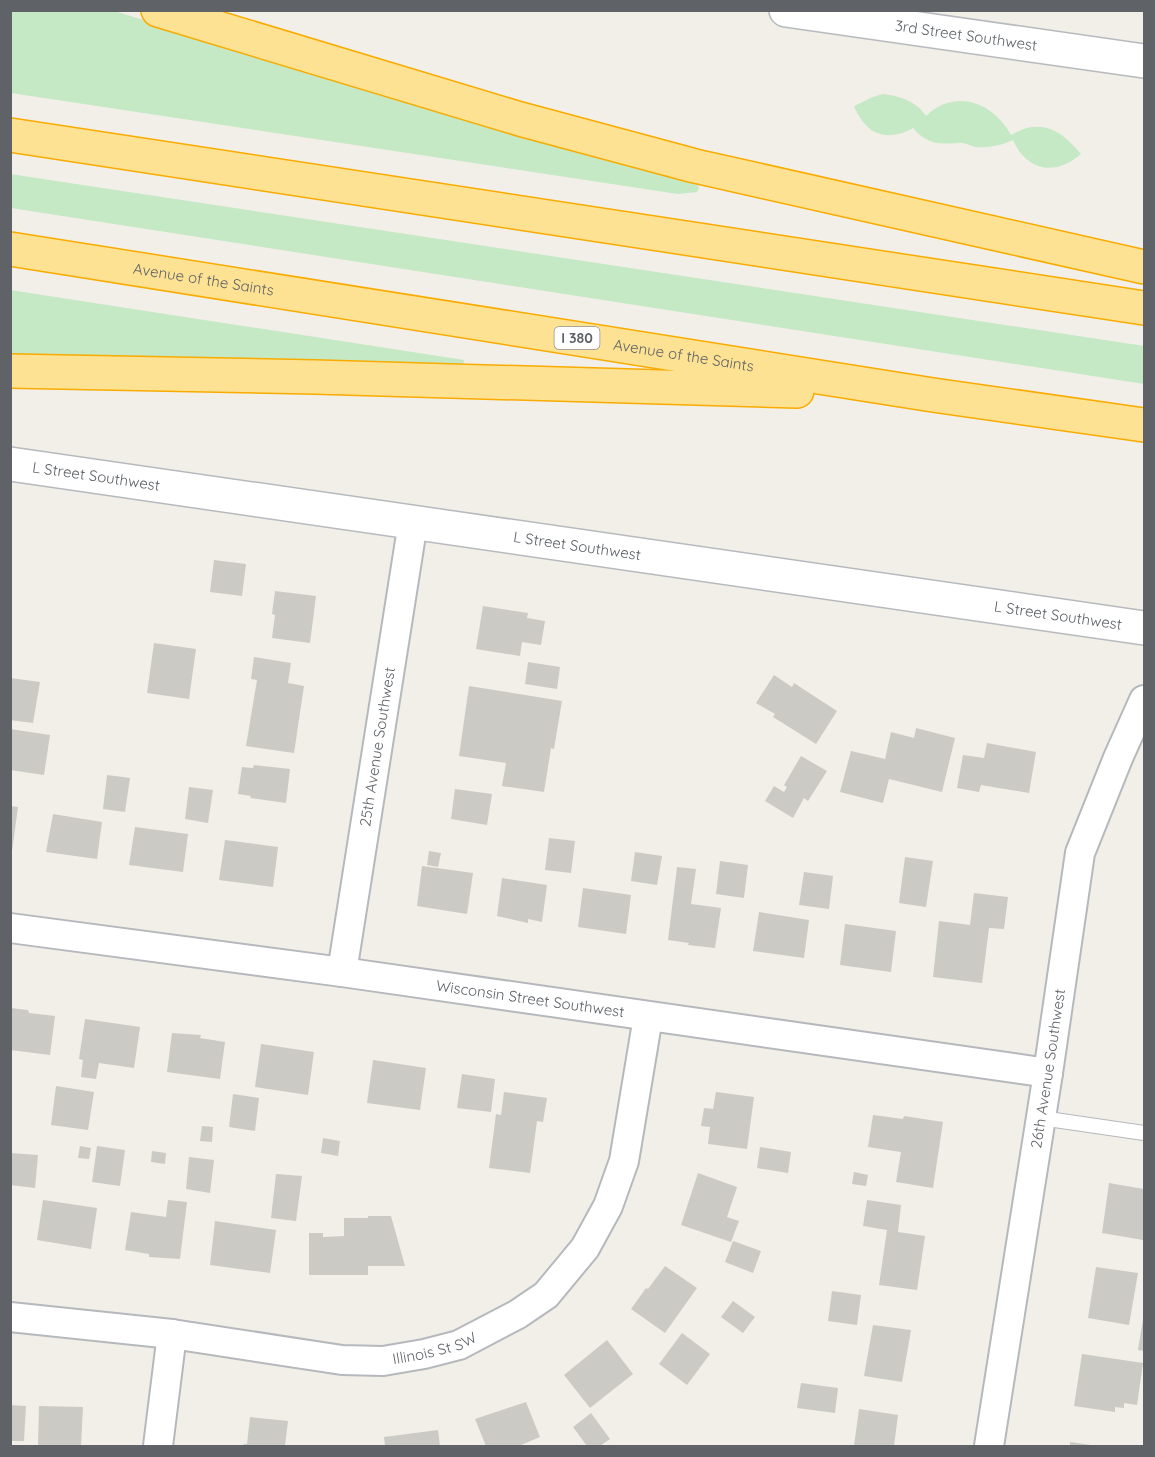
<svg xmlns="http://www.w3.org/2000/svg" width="1155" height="1457" viewBox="0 0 1155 1457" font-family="Quicksand,sans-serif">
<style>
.green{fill:#c5e8c5}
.building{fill:#cccac5}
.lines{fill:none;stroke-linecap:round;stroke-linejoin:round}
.lane-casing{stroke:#b5b8bc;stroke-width:16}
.street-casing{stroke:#b5b8bc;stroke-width:32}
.secondary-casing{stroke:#b6babf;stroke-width:36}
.highway-casing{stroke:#f9ab00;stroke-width:36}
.lane{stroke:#fff;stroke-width:14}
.street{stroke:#fff;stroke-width:28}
.secondary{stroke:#fff;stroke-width:33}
.highway{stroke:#fde293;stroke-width:33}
.labels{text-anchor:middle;stroke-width:5;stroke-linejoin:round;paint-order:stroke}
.shield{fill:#fff;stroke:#8f9295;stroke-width:1.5}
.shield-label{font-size:14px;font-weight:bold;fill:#5f6368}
.street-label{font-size:15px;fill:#5f6368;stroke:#fff}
</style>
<rect width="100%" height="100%" fill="#f1efe8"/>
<path class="green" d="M 10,11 L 114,11 L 365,87 L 696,181 L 699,188 L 697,192 L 678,194 L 11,93 Z
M 883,94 C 900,96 916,101 926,116 C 955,88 993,102 1011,135 C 1041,118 1060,129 1081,154 C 1056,176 1027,172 1013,140 C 1002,145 989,148 977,147 C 971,147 965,142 959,143 C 938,144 928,145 913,128 C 885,143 866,134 854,106 L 873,97 Z
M 10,174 L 1144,346 L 1144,384 L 11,208 Z
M 10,290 L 464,360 L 462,370 L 11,356 Z"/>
<path class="building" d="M 214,560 L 246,564 L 242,596 L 210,592 Z
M 275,591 L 316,596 L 310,643 L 272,638 L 275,615 L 272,614 Z
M 483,606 L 528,613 L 527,618 L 545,621 L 541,645 L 522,642 L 520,656 L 476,649 Z
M 154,643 L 196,649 L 189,699 L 147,693 Z
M 254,657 L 291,663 L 288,683 L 304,686 L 294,753 L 246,746 L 257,680 L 251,679 Z
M 528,662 L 560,667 L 557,689 L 525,684 Z
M 774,675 L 792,687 L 794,683 L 837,711 L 816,744 L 773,717 L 775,714 L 756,703 Z
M 10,678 L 40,682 L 33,723 L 10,720 Z
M 469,686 L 562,701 L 554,749 L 551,748 L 544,792 L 502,786 L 506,763 L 459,756 Z
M 916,728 L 955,738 L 942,792 L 889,779 L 883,803 L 840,792 L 851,751 L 885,759 L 891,732 L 914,738 Z
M 10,729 L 50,735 L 44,775 L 10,770 Z
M 987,743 L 1036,752 L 1029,793 L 981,785 L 979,792 L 957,788 L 963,755 L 984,758 Z
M 801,756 L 827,771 L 808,801 L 804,798 L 793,818 L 765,801 L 774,786 L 784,792 L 787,787 L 784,785 Z
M 254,765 L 290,769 L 286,803 L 250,798 L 251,796 L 238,794 L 242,767 L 253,768 Z
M 107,775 L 130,778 L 125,812 L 103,809 Z
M 189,787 L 213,790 L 208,823 L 185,819 Z
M 455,789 L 492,794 L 487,825 L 451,819 Z
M 10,806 L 18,807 L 12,851 L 10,851 Z
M 53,814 L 102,822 L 97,859 L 46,852 Z
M 135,827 L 188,834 L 183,872 L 129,865 Z
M 549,838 L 575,841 L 571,873 L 545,870 Z
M 225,840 L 278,847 L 273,887 L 219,880 Z
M 429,851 L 441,853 L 438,867 L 427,865 Z
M 635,852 L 662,856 L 657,885 L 631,881 Z
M 905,857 L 933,861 L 926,907 L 899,903 Z
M 720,861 L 748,865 L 744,898 L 716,894 Z
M 422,866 L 473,873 L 467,914 L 417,906 Z
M 677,867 L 696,869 L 691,904 L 721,908 L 715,948 L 688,945 L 689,943 L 668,940 Z
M 804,872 L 833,876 L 829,909 L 799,905 Z
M 502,878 L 547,885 L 542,922 L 528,919 L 528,923 L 497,916 Z
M 583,888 L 631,895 L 626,934 L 578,927 Z
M 974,893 L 1008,897 L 1004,929 L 989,928 L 982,983 L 933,977 L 939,921 L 970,925 Z
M 759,912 L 809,920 L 804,958 L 753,951 Z
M 845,924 L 896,931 L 891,972 L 840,965 Z
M 10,1008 L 28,1010 L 29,1013 L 55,1016 L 50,1055 L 10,1050 Z
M 85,1019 L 140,1027 L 134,1068 L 99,1063 L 96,1079 L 81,1077 L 83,1060 L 79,1059 Z
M 172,1033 L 201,1035 L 200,1038 L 225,1042 L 220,1079 L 167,1072 Z
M 261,1044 L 314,1052 L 308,1095 L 255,1087 Z
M 373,1060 L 426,1068 L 420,1110 L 367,1103 Z
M 462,1074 L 495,1079 L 491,1112 L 457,1108 Z
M 56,1086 L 94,1092 L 88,1130 L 51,1125 Z
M 504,1092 L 547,1098 L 543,1122 L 537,1121 L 530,1173 L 489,1168 L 496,1114 L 501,1115 Z
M 716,1092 L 754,1097 L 747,1149 L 708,1144 L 710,1127 L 701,1126 L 704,1108 L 713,1109 Z
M 233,1094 L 259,1098 L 255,1131 L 229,1127 Z
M 873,1115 L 903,1119 L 904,1116 L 943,1122 L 933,1188 L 896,1182 L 901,1152 L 868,1147 Z
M 202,1126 L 213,1127 L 212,1142 L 200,1141 Z
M 323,1138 L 340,1141 L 338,1156 L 321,1153 Z
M 80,1146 L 91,1148 L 89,1159 L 78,1158 Z
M 97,1146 L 125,1150 L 120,1186 L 92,1182 Z
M 760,1147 L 791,1152 L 788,1173 L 757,1168 Z
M 152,1151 L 166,1153 L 165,1164 L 151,1162 Z
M 10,1153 L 38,1155 L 35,1188 L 10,1185 Z
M 189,1157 L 214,1160 L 210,1193 L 186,1189 Z
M 854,1172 L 868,1175 L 866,1186 L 852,1184 Z
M 698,1173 L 737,1187 L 727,1217 L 739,1221 L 731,1242 L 681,1225 Z
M 276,1174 L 302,1176 L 296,1221 L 271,1218 Z
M 1109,1183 L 1144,1189 L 1143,1240 L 1102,1233 Z
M 43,1200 L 97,1208 L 91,1249 L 37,1240 Z
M 168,1200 L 187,1202 L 180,1259 L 149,1257 L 149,1254 L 125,1250 L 131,1212 L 166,1217 Z
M 867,1200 L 901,1205 L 898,1232 L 925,1236 L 917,1290 L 879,1285 L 887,1230 L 863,1226 Z
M 368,1216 L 391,1216 L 405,1266 L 368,1266 L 368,1275 L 309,1275 L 309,1233 L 323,1233 L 323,1237 L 344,1236 L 344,1218 L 368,1218 Z
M 215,1221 L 276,1230 L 270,1273 L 210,1265 Z
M 733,1241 L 761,1251 L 753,1273 L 725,1262 Z
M 665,1266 L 697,1288 L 665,1333 L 631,1309 L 646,1288 L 648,1289 Z
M 1096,1267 L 1138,1273 L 1129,1325 L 1088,1318 Z
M 832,1291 L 861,1295 L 857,1325 L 828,1321 Z
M 733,1301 L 755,1317 L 743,1333 L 721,1317 Z
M 1143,1319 L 1144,1319 L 1144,1351 L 1138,1350 Z
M 873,1325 L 911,1330 L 902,1382 L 864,1376 Z
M 682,1333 L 710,1354 L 687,1385 L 659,1364 Z
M 607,1340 L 633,1374 L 590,1408 L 564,1375 Z
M 1082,1354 L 1143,1363 L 1137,1405 L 1124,1403 L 1124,1408 L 1115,1407 L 1115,1412 L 1074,1406 Z
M 801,1383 L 838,1388 L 835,1413 L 797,1408 Z
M 526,1402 L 540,1437 L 521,1445 L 522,1446 L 486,1446 L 475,1419 Z
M 10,1405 L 26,1406 L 24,1441 L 10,1441 Z
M 39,1406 L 83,1407 L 81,1446 L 38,1446 Z
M 859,1409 L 898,1415 L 894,1446 L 854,1446 Z
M 591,1413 L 610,1439 L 600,1446 L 587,1446 L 573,1427 Z
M 250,1417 L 288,1421 L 285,1446 L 243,1446 L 244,1444 L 247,1444 Z
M 438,1430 L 440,1446 L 385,1446 L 384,1437 Z
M 1070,1442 L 1091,1445 L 1091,1446 L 1070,1446 Z"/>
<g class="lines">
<defs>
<path id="lane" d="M 1041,1118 L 1144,1133"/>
<g id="street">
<path id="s1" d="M 10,928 L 342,972 L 1048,1073"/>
<path id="s2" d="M 342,972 L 413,522"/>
<path id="s3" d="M 10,1317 L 172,1334 L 342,1360 L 383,1361 L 424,1354 L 459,1345 L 518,1314 L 546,1295 L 585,1248 L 608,1206 L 624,1161 L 648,1017"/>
<path d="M 158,1446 L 172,1334"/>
<path id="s4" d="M 989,1446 L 1048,1073 L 1080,853 L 1118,758 L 1144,700"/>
</g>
<g id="secondary">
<path id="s5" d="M 786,10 L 1144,61"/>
<path id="s6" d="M 10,464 L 1144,628"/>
</g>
<g id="highway">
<path d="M 158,10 L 520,119 L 695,166 L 1144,267"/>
<path d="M 10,135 L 1144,308"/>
<path id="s7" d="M 10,249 L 933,395 L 1144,425"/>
<path d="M 10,371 L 315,377 L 797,391"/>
</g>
</defs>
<use href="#lane" class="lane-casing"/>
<use href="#street" class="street-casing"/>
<use href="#secondary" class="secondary-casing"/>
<use href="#highway" class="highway-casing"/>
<use href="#lane" class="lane"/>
<use href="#street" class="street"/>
<use href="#secondary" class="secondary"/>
<use href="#highway" class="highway"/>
</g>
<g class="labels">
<rect class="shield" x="554.5" y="327" width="45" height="22" rx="4.5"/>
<g class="shield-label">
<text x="577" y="343">I 380</text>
</g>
<g class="street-label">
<text dy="5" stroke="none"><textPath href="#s5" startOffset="182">3rd Street Southwest</textPath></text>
<text dy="5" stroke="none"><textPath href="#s7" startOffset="196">Avenue of the Saints</textPath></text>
<text dy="5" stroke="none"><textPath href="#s7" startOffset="682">Avenue of the Saints</textPath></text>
<text dy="5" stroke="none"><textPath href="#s6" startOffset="87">L Street Southwest</textPath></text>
<text dy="5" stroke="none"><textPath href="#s6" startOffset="573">L Street Southwest</textPath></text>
<text dy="5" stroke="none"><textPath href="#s6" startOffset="1059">L Street Southwest</textPath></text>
<text dy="5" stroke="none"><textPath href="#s2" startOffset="228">25th Avenue Southwest</textPath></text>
<text dy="5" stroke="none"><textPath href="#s1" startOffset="525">Wisconsin Street Southwest</textPath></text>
<text dy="5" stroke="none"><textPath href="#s4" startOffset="382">26th Avenue Southwest</textPath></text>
<text dy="5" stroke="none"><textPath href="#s3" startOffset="429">Illinois St SW</textPath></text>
</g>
</g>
<rect width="1155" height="1457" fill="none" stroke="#5f6368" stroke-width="24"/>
</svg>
